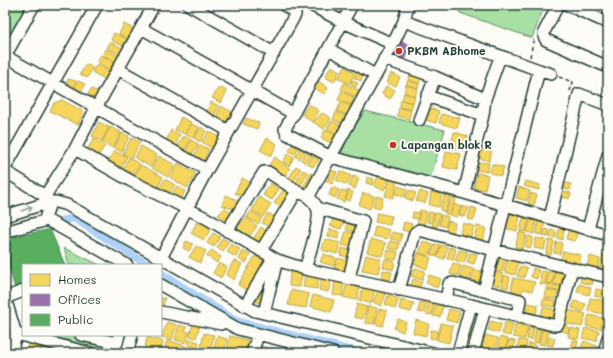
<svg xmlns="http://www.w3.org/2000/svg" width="613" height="358" viewBox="0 0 613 358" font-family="Mali,sans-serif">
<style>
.green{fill:#a8dfa3;stroke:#648e6c}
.homes{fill:#f6d55c;stroke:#b6a750}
.offices{fill:#9970ab;stroke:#746187}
.public{fill:#5aae61;stroke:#488c54}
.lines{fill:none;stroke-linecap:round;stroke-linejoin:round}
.canal{stroke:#aed2f6;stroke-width:8}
.minor-casing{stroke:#1f3d34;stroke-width:14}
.path{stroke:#1f3d34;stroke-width:1.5;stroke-dasharray:4 3;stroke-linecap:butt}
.minor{stroke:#fdfcf7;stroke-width:11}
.oneway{stroke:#8e9c96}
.poi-dot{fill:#c8321e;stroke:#fdfcf7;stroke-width:1.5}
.labels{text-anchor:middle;stroke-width:4;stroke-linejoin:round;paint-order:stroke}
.poi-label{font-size:11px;font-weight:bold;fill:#1f3d34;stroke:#fdfcf7;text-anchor:start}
</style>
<rect width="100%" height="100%" fill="#fdfcf7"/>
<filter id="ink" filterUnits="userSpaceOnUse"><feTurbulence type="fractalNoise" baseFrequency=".025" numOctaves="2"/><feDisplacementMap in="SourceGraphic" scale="8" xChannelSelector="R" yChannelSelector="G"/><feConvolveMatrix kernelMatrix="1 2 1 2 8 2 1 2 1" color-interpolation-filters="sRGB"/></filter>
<g filter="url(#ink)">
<path class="green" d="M 5,5 L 27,5 L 10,35 L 5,32 Z
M 456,5 L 545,5 L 532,38 L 460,13 Z
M 365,111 L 445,130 L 430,179 L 340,156 L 350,134 Z
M 64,248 L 100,265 L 69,265 Z
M 47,335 L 117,335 L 112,353 Z"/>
<path class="homes" d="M 124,24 L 136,30 L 131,40 L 119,34 Z
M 114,33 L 127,39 L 123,46 L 111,40 Z
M 110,42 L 124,49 L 120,55 L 107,48 Z
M 106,49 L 118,56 L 115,62 L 103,55 Z
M 101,55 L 114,62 L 109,70 L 97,62 Z
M 86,64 L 93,67 L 87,78 L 80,74 Z
M 97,64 L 111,72 L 106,80 L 92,72 Z
M 331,66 L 340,71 L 334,82 L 325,77 Z
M 345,67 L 355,73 L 349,84 L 338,78 Z
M 358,71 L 364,74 L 361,81 L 354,78 Z
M 391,73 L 400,77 L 396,86 L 387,83 Z
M 410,75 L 421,78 L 419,84 L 408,80 Z
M 68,79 L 76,81 L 74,89 L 66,87 Z
M 352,80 L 358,83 L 356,87 L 351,84 Z
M 408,80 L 419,84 L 418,88 L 406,85 Z
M 78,81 L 85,84 L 82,91 L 74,88 Z
M 318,81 L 328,88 L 324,94 L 313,87 Z
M 344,83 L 359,90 L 356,97 L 341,90 Z
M 406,85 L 418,88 L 415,96 L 404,93 Z
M 386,86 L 395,90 L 390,99 L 382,94 Z
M 219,87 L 227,91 L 221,103 L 212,98 Z
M 91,89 L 99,92 L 96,99 L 88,95 Z
M 341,92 L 354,97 L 351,105 L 338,100 Z
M 404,93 L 415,96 L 413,103 L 402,100 Z
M 62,100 L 84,112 L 78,125 L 50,111 L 54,103 Z
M 401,100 L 413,103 L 411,110 L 400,107 Z
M 211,102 L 219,106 L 214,116 L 206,112 Z
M 341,102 L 351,106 L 347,115 L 337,111 Z
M 309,104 L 319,111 L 312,122 L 302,114 Z
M 221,106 L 232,112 L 226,122 L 216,117 Z
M 399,108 L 411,110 L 409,119 L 397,116 Z
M 428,108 L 439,111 L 436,123 L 425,120 Z
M 336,112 L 346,116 L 343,124 L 333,120 Z
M 322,113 L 331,118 L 324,129 L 313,122 Z
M 441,114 L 460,118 L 457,128 L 439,123 Z
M 181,117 L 191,122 L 185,134 L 175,130 Z
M 246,118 L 259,123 L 257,129 L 243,124 Z
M 331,121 L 342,126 L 338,134 L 327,129 Z
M 99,122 L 109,127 L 102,141 L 92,136 Z
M 191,124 L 199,127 L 194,138 L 186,135 Z
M 110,127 L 121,132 L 113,148 L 102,142 Z
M 201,127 L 206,131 L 200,142 L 194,138 Z
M 171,130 L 180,135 L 174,148 L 165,144 Z
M 325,130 L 337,135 L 333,144 L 321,138 Z
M 209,131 L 219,137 L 212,148 L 202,142 Z
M 454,132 L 468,136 L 464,151 L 450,147 Z
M 122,133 L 129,136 L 122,152 L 114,148 Z
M 184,136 L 191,140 L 183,151 L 177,146 Z
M 94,138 L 105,146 L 98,156 L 87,150 Z
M 131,138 L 140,142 L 132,158 L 123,154 Z
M 267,138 L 277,144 L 271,156 L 260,150 Z
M 191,140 L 198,144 L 191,156 L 185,152 Z
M 293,143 L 299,147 L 294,154 L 289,151 Z
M 199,145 L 209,149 L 204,160 L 194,156 Z
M 141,146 L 157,155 L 151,167 L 135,158 Z
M 301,147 L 305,150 L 299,159 L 295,156 Z
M 481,148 L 492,151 L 489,161 L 478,158 Z
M 114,151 L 127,157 L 120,170 L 107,164 Z
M 446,151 L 461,154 L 457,170 L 443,167 Z
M 306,152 L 312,155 L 306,163 L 301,160 Z
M 288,153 L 294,157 L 289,166 L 283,162 Z
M 159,156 L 175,165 L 168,177 L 152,168 Z
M 313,156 L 319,160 L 313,167 L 308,164 Z
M 275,157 L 290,169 L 285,176 L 269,165 Z
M 129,158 L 140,164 L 132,177 L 122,170 Z
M 476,162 L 489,163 L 488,172 L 475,170 Z
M 178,163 L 196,174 L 187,188 L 170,177 Z
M 492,164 L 504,167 L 501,176 L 490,173 Z
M 141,165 L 163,177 L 156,191 L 133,178 Z
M 296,166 L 301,169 L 294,181 L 289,178 Z
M 303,170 L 308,173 L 301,185 L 296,182 Z
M 331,170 L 337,172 L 332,184 L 327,182 Z
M 340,171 L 351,176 L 347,185 L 336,180 Z
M 311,173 L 316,176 L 308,190 L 303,187 Z
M 477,173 L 488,175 L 485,190 L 474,188 Z
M 379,174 L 389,178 L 384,190 L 374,186 Z
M 353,176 L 359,178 L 355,189 L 349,186 Z
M 367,177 L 374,179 L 373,185 L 366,183 Z
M 242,178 L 251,183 L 245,197 L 235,193 Z
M 165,179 L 175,185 L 167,198 L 157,192 Z
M 390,179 L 397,181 L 393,198 L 385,196 Z
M 526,181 L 540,185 L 539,190 L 524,186 Z
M 561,182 L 571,184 L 570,190 L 560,188 Z
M 270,183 L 279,189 L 272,200 L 263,195 Z
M 177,186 L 185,191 L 179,204 L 169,199 Z
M 398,186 L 407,189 L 404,197 L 395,194 Z
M 332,187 L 339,190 L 335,198 L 329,195 Z
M 519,187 L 530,191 L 527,201 L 516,198 Z
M 283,190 L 293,196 L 284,210 L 274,203 Z
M 341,190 L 348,192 L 344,202 L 337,199 Z
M 348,190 L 353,192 L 350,201 L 346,200 Z
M 409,190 L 416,193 L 413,201 L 405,198 Z
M 558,190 L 571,193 L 569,199 L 557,195 Z
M 420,191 L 428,194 L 425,203 L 416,201 Z
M 431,192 L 442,194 L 439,207 L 429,205 Z
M 363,193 L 374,196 L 370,209 L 359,205 Z
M 445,193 L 451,194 L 445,212 L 440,210 Z
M 531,193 L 537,195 L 534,205 L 528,204 Z
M 226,195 L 241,202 L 237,211 L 222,205 Z
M 376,196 L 383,198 L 380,209 L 373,207 Z
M 259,197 L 271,204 L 263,217 L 252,210 Z
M 452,197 L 456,199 L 450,215 L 445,214 Z
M 454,204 L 461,207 L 457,217 L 450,215 Z
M 462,206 L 469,208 L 465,217 L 459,215 Z
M 471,207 L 477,209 L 474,220 L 468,219 Z
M 225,208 L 232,214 L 226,221 L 218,215 Z
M 420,210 L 427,212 L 424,227 L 417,225 Z
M 251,211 L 262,218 L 258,224 L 247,217 Z
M 413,212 L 419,213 L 418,219 L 412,218 Z
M 429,212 L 434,213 L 431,223 L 427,222 Z
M 268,213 L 279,219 L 273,229 L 262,223 Z
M 377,213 L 392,216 L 390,225 L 375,222 Z
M 435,213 L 440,214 L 437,227 L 432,226 Z
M 507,213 L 520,216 L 517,231 L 504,228 Z
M 441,215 L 448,217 L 446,227 L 439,225 Z
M 334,216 L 345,219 L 341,229 L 330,226 Z
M 246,217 L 257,226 L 249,237 L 237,228 Z
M 199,218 L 213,225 L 204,240 L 191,233 Z
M 523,218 L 529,219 L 526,232 L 520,231 Z
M 349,219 L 359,223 L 356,232 L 346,229 Z
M 530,220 L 536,221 L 534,234 L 527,232 Z
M 448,221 L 455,223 L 453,234 L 446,232 Z
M 538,221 L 545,222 L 542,235 L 536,234 Z
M 404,222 L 412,224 L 410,232 L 402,230 Z
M 463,223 L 474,226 L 470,239 L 459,236 Z
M 560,225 L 565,227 L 562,240 L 557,238 Z
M 375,226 L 390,230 L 387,239 L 373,236 Z
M 477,226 L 486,228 L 482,245 L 473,243 Z
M 261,227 L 271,234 L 263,246 L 253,239 Z
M 569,228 L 578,230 L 575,241 L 566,239 Z
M 329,229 L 340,232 L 338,239 L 328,236 Z
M 545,229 L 549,230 L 548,237 L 543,236 Z
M 551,230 L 556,231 L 555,238 L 549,237 Z
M 346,231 L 357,234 L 353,248 L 342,245 Z
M 392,232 L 402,234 L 401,241 L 390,239 Z
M 519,232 L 526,234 L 522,249 L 515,247 Z
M 213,233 L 220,237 L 214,247 L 207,243 Z
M 527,236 L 533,237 L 531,248 L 525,247 Z
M 222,238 L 229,242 L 223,251 L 217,247 Z
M 536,238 L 546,240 L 544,250 L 534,248 Z
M 325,239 L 340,243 L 337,254 L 322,250 Z
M 371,239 L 386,243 L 382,256 L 367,252 Z
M 549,240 L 554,241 L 551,255 L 546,254 Z
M 186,241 L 193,244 L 189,251 L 183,248 Z
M 390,241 L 400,243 L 398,250 L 388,248 Z
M 423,241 L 433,245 L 429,256 L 419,253 Z
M 556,242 L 562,243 L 560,254 L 554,253 Z
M 231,244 L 240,249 L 236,257 L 227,252 Z
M 435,244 L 440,245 L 437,256 L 431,255 Z
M 441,245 L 448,247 L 444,259 L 437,257 Z
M 196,246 L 206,251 L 200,263 L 189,257 Z
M 450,247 L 456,249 L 453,260 L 447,259 Z
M 342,248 L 352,251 L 350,258 L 340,255 Z
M 212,250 L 221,257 L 217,263 L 207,256 Z
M 388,250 L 398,252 L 396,260 L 386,258 Z
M 459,250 L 468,252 L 464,263 L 455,260 Z
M 243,251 L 250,255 L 246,263 L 239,259 Z
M 563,251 L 581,255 L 579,267 L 560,263 Z
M 418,253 L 431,258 L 427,269 L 414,264 Z
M 470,253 L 477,254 L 474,264 L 467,262 Z
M 323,254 L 336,258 L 334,266 L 320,262 Z
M 603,254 L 608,255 L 607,270 L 600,268 Z
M 366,255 L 381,259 L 378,273 L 362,270 Z
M 255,256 L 267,262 L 251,292 L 238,285 Z
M 508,256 L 519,259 L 515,275 L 504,272 Z
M 590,256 L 600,259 L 598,268 L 587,266 Z
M 495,257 L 505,260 L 502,272 L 492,270 Z
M 338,258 L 349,261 L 346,271 L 334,268 Z
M 385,259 L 395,262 L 393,270 L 383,267 Z
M 234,260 L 242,264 L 234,280 L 226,275 Z
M 219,263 L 227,267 L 221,278 L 213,273 Z
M 453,263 L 461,266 L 458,276 L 450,274 Z
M 463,266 L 473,269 L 469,280 L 460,277 Z
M 520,266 L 527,268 L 524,278 L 517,276 Z
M 415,268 L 425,271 L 422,280 L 411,276 Z
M 533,268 L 539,270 L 537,279 L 531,277 Z
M 556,269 L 567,271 L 564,286 L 553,284 Z
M 383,270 L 392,272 L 390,280 L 381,278 Z
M 474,270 L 482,271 L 479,282 L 471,280 Z
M 549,270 L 555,272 L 552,284 L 546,283 Z
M 492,271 L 503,274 L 500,286 L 489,283 Z
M 541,271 L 547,272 L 545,285 L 540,284 Z
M 290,272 L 302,273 L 300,287 L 289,286 Z
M 305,273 L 319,276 L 317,289 L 303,287 Z
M 582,273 L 594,277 L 592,285 L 580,282 Z
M 429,275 L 441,279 L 437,288 L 426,283 Z
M 504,275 L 510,277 L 508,288 L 502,287 Z
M 322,277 L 332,279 L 328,292 L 319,290 Z
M 513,278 L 535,282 L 532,291 L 523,289 L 521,294 L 511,290 Z
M 413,279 L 422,282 L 419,288 L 411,285 Z
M 335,280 L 344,281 L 342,296 L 333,295 Z
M 347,283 L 360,286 L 357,300 L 343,297 Z
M 548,284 L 563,287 L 562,292 L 547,289 Z
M 579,284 L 591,288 L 589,295 L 577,292 Z
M 363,287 L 375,290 L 371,304 L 359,300 Z
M 596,289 L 608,291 L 607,298 L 595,296 Z
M 259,290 L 267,292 L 263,304 L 255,301 Z
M 291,290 L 309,294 L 306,308 L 288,305 Z
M 546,290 L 558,292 L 556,299 L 545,298 Z
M 378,291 L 386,294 L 381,306 L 373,302 Z
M 313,295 L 334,300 L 331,312 L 310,306 Z
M 388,295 L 399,299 L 395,309 L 385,304 Z
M 161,298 L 165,298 L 162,311 L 161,311 Z
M 590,298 L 608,301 L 605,314 L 588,311 Z
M 543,299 L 556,301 L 555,307 L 542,305 Z
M 401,300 L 414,303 L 411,312 L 399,309 Z
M 574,301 L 586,304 L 583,312 L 572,308 Z
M 420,302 L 426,303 L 424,313 L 418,312 Z
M 428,303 L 434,304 L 432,315 L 426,314 Z
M 528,303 L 538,305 L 536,314 L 526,312 Z
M 357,304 L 367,307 L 363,319 L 354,317 Z
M 436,305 L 443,306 L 440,317 L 433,316 Z
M 368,306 L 377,308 L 374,324 L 365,323 Z
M 543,307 L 557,310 L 554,321 L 540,318 Z
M 379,309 L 387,311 L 383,326 L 375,324 Z
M 449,309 L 460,312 L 457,323 L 446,320 Z
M 568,310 L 586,314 L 582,327 L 565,323 Z
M 589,315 L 603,318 L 601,329 L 586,326 Z
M 398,319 L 406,322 L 403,332 L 394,328 Z
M 416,320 L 429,324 L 426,336 L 413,333 Z
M 491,321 L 501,324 L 499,333 L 488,330 Z
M 167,322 L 177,325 L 172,340 L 162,337 Z
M 505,322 L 513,324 L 510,336 L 502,334 Z
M 441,323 L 453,326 L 449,343 L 437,340 Z
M 193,324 L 200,326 L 196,338 L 189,336 Z
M 515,324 L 528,327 L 525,339 L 513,337 Z
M 179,325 L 187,327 L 185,331 L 189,332 L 186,343 L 175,340 Z
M 564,325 L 569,327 L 568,333 L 562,331 L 560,328 Z
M 529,327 L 534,328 L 532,340 L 527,339 Z
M 536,328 L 541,329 L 538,343 L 534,342 Z
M 570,328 L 580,330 L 578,339 L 568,337 Z
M 585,328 L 599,331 L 596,341 L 582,338 Z
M 431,330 L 438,331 L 436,339 L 430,338 Z
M 542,330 L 549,331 L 545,345 L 539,344 Z
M 468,331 L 474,333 L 471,344 L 464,341 Z
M 204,333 L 214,335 L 211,348 L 201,346 Z
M 485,335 L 498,338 L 494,353 L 481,352 Z
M 217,336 L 227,339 L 224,351 L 214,348 Z
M 230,336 L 248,340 L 245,353 L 226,352 Z
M 549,336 L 555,338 L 553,346 L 547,345 Z
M 147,337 L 163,341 L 161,353 L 144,353 Z
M 500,337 L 508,339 L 505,353 L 497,351 Z
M 189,339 L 199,342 L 197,348 L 188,345 Z
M 167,340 L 186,346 L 184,353 L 163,353 Z
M 509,340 L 515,341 L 513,353 L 506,352 Z
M 519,340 L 527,341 L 525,353 L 516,353 Z
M 573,340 L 578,341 L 576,351 L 571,349 Z
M 584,341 L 597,346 L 594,353 L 589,353 L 580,349 Z
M 28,343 L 42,346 L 40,353 L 26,353 Z
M 529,343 L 536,345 L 534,353 L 527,353 Z
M 42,346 L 53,349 L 52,353 L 40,353 Z
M 260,346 L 268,348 L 267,353 L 258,353 Z
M 187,347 L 198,350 L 197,353 L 186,353 Z
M 270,348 L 282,351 L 281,353 L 269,353 Z
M 199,350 L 211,352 L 211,353 L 199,353 Z"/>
<path class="offices" d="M 396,39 L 410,45 L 403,63 L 389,57 Z"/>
<path class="public" d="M 50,229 L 65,265 L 23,265 L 23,286 L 15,289 L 5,251 L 5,239 Z"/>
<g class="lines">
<path class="canal" d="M 50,224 L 74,218 L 148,265
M 161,273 L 236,321 L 361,353"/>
<defs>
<path id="minor" d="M 189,5 L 274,53
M 311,5 L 343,22 L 393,44
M 352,5 L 285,129 L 287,134 L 331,157 L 464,193 L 608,235
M 558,5 L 544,32 L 544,36 L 546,40 L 608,67
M 568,5 L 608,23
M 404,21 L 539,70 L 484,291
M 141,28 L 294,114
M 329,49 L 375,75
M 5,56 L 207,170
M 5,56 L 34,5
M 384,59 L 435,77 L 485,99
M 118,69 L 229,131
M 539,70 L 551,74
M 427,96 L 483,115
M 419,120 L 435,77
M 75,149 L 131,181 L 206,218 L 277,260 L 305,269 L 471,305 L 553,325 L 557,325 L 559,322 L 572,268
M 5,168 L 97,5
M 5,171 L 45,196
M 465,189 L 483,115 L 485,99 L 500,57
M 317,208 L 363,221 L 349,278
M 5,216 L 50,202 L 56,202 L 67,205 L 255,311 L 433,353
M 550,218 L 579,94 L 608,105
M 45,219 L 50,202 L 45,196 L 75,149 L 96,108 L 154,5
M 588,229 L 608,155
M 227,231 L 264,172 L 268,172 L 297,191
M 5,232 L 47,220 L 127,265
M 261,251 L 297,191 L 302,194
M 161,258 L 207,170 L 295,15 L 295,12 L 284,5
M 305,269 C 309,256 320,222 318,211 C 317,206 313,201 309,198 L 311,192 L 393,44 L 404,21 L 408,5
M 161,285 L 238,329 L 333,353
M 399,290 L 415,233 L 419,230 L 494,250 L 608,277
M 5,298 L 16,334 L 11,353
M 5,298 L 23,291
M 446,300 L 449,284 L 453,283 L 520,300 L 517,316
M 245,306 L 273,258
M 161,312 L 221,324
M 264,313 L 277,260
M 16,334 L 90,353
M 81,335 L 117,343 L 119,335
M 127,353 L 132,335
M 252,353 L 258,335
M 458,353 L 471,305
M 473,353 L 485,309
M 604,353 L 608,338"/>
</defs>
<use href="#minor" class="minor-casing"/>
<path class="path" d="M 530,57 L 534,37
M 559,77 L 573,82 L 570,91"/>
<use href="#minor" class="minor"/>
</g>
<defs><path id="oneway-shaft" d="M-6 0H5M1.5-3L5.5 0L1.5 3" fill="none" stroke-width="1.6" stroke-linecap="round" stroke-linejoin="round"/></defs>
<use class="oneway" href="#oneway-shaft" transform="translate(27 209) rotate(-18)"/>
</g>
<g class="poi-dot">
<circle cx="399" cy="51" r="4"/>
<circle cx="393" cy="145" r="4"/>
</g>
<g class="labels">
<g class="poi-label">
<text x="407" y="55">PKBM ABhome</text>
<text x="401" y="149">Lapangan blok R</text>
</g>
</g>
<rect width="613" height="358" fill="none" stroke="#fdfcf7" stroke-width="20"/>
<rect x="10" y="10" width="593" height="338" fill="none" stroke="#1f3d34" stroke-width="1.5" filter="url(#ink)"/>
<rect x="22" y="264" width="140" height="72" fill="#fdfcf7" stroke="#a4b0a9"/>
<rect x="30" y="274" width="20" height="12" fill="#f6d55c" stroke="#a4b0a9"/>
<text x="58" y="284" font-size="12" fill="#1f3d34">Homes</text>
<rect x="30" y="294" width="20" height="12" fill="#9970ab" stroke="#a4b0a9"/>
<text x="58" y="304" font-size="12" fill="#1f3d34">Offices</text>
<rect x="30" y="314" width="20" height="12" fill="#5aae61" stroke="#a4b0a9"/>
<text x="58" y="324" font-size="12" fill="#1f3d34">Public</text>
</svg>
